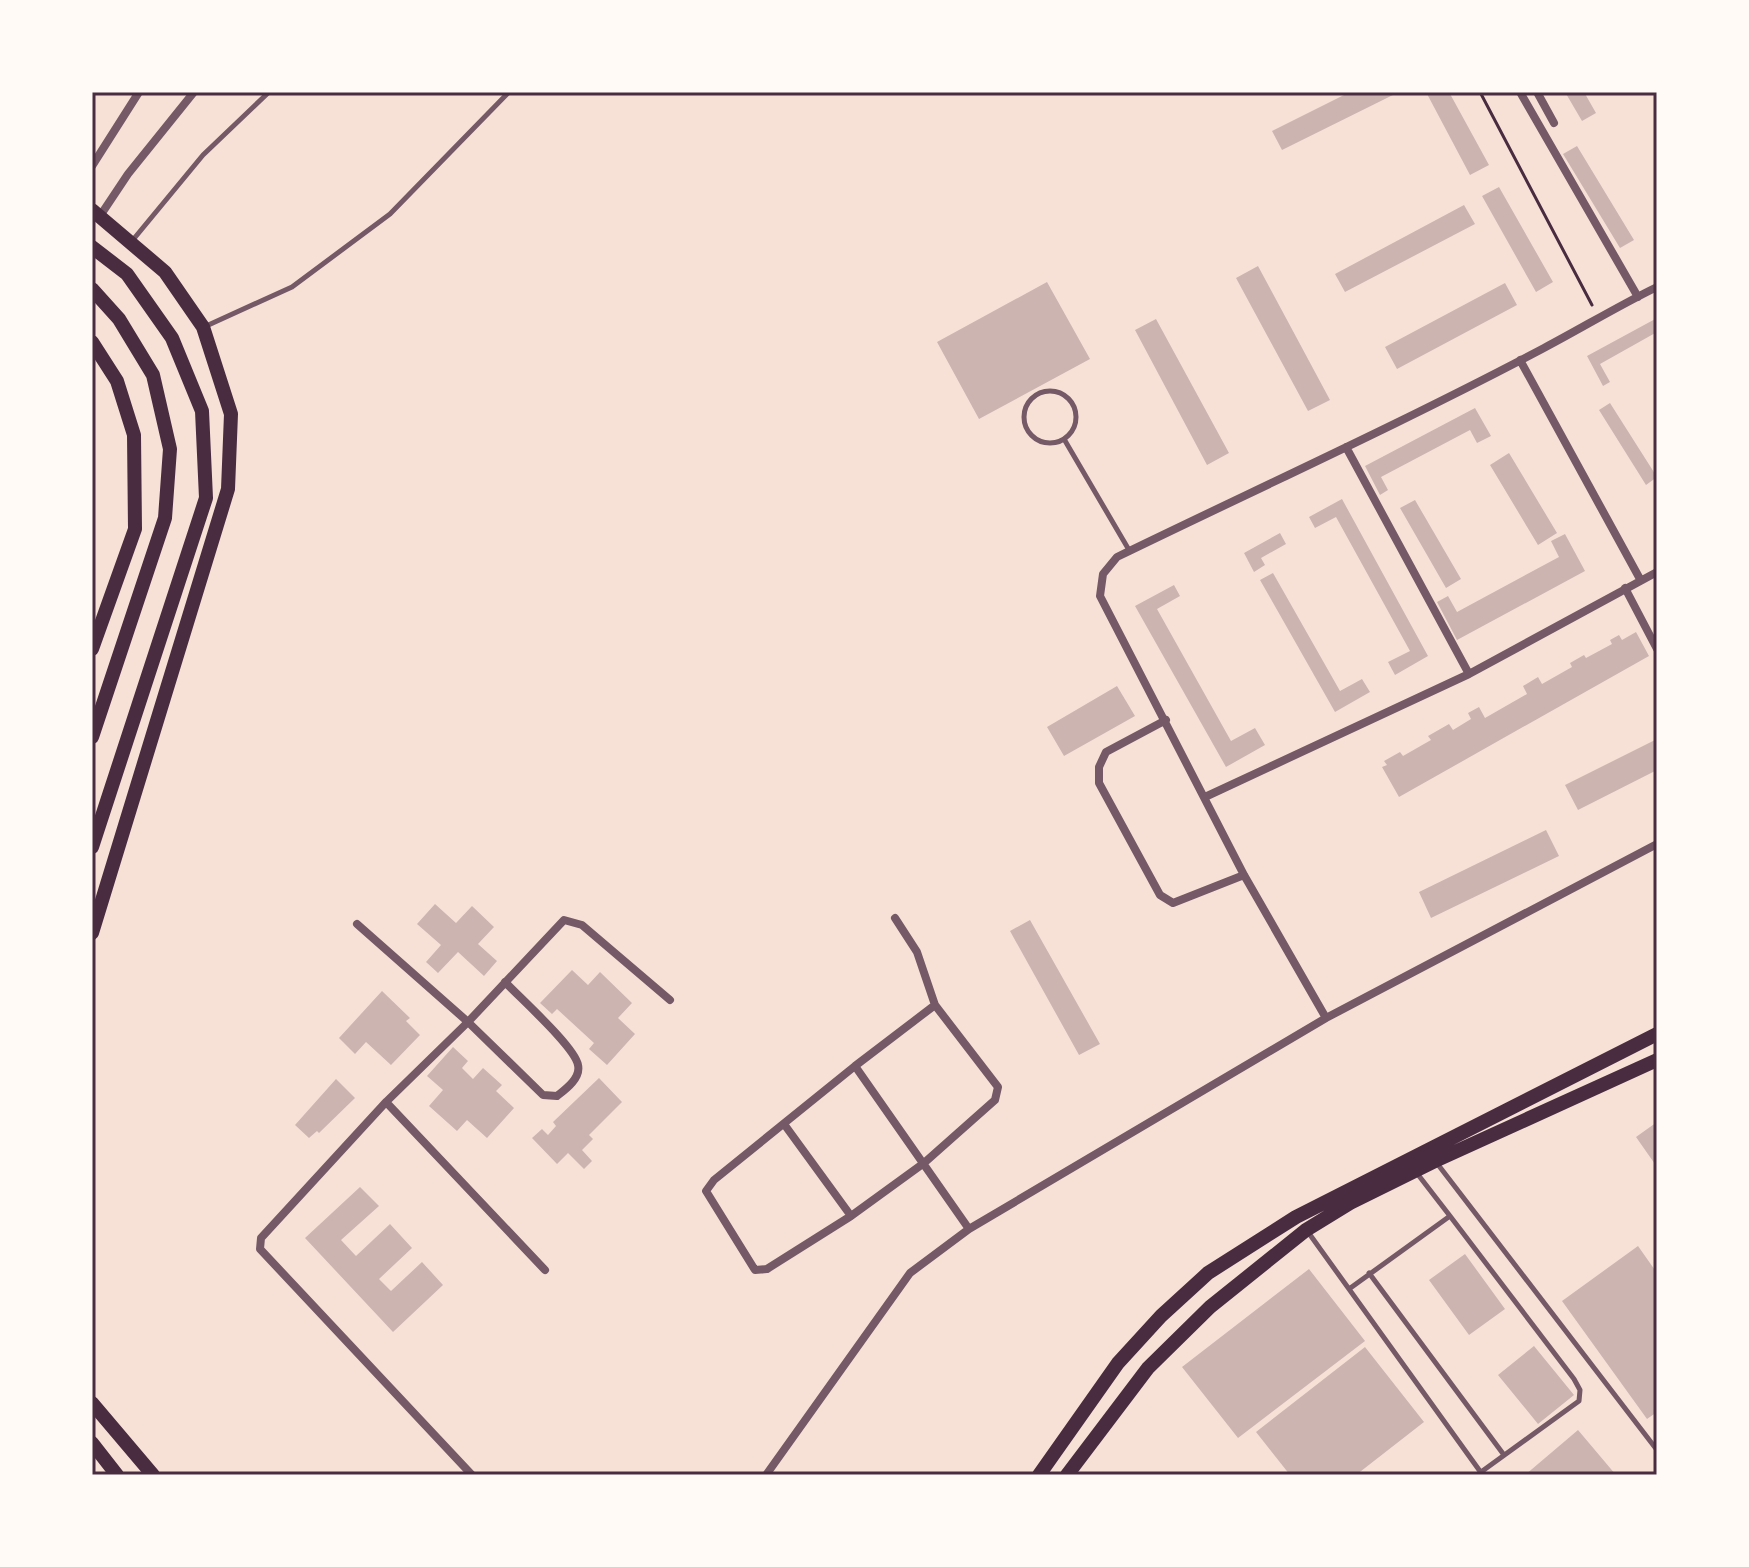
<svg xmlns="http://www.w3.org/2000/svg" width="1749" height="1567" viewBox="0 0 1749 1567" font-family="'Sofia Sans Condensed',sans-serif">
<style>
.building{fill:#ccb4b1}
.lines{fill:none;stroke-linecap:round;stroke-linejoin:round}
.path{stroke:#4a2c40;stroke-width:3}
.service{stroke:#755966;stroke-width:5}
.minor{stroke:#755966;stroke-width:8}
.primary{stroke:#4a2c40;stroke-width:14}
.neatline{fill:none;stroke:#4a2c40;stroke-width:3}
</style>
<rect width="100%" height="100%" fill="#f7e1d7"/>
<path class="building" d="M 1350,92 L 1399,92 L 1282,150 L 1272,131 Z
M 1426,92 L 1449,92 L 1489,165 L 1470,175 Z
M 1565,92 L 1584,92 L 1596,113 L 1582,121 Z
M 1577,146 L 1634,240 L 1620,248 L 1563,154 Z
M 1499,187 L 1553,282 L 1536,292 L 1482,196 Z
M 1464,205 L 1475,224 L 1345,292 L 1335,274 Z
M 1258,266 L 1330,400 L 1308,411 L 1236,278 Z
M 1047,282 L 1090,359 L 979,419 L 937,342 Z
M 1505,283 L 1517,305 L 1397,369 L 1385,347 Z
M 1657,318 L 1657,332 L 1600,364 L 1610,382 L 1603,386 L 1587,356 Z
M 1156,319 L 1229,453 L 1207,465 L 1135,330 Z
M 1610,403 L 1657,477 L 1646,485 L 1599,410 Z
M 1475,408 L 1491,436 L 1477,443 L 1470,430 L 1381,477 L 1388,490 L 1380,495 L 1365,466 Z
M 1509,453 L 1557,533 L 1538,545 L 1490,465 Z
M 1342,499 L 1428,656 L 1395,675 L 1388,662 L 1410,651 L 1336,517 L 1315,528 L 1309,517 Z
M 1415,500 L 1461,579 L 1446,588 L 1400,508 Z
M 1280,533 L 1286,544 L 1261,558 L 1265,565 L 1254,572 L 1244,553 Z
M 1565,534 L 1585,571 L 1457,640 L 1437,602 L 1448,596 L 1457,612 L 1559,557 L 1551,541 Z
M 1273,573 L 1340,691 L 1362,679 L 1370,692 L 1335,712 L 1260,580 Z
M 1174,585 L 1180,596 L 1157,609 L 1231,741 L 1255,728 L 1265,745 L 1226,767 L 1135,606 Z
M 1636,632 L 1649,656 L 1399,797 L 1382,767 L 1387,765 L 1384,761 L 1400,752 L 1403,756 L 1431,740 L 1428,736 L 1449,724 L 1453,730 L 1471,719 L 1468,713 L 1479,707 L 1485,718 L 1527,694 L 1523,686 L 1538,677 L 1542,684 L 1572,667 L 1570,663 L 1584,655 L 1586,658 L 1612,644 L 1610,640 L 1619,635 L 1622,640 Z
M 1117,686 L 1135,716 L 1064,756 L 1047,727 Z
M 1657,739 L 1657,770 L 1578,810 L 1565,785 Z
M 1546,830 L 1559,856 L 1431,918 L 1419,892 Z
M 435,904 L 456,923 L 472,906 L 494,927 L 478,944 L 497,961 L 484,976 L 458,952 L 438,973 L 426,962 L 441,945 L 417,924 Z
M 1030,920 L 1100,1044 L 1079,1055 L 1010,931 Z
M 572,970 L 588,985 L 600,972 L 632,1003 L 618,1018 L 635,1034 L 607,1065 L 589,1049 L 594,1043 L 557,1009 L 552,1014 L 540,1003 Z
M 382,991 L 410,1018 L 406,1021 L 420,1035 L 391,1065 L 366,1042 L 355,1054 L 339,1038 Z
M 453,1047 L 468,1061 L 462,1068 L 473,1079 L 483,1068 L 502,1085 L 496,1091 L 514,1108 L 487,1138 L 467,1120 L 457,1131 L 429,1106 L 443,1090 L 427,1076 Z
M 599,1078 L 622,1102 L 589,1135 L 593,1139 L 582,1150 L 592,1161 L 584,1169 L 568,1153 L 557,1164 L 532,1138 L 542,1129 L 548,1135 L 556,1126 L 553,1122 Z
M 336,1079 L 355,1098 L 319,1133 L 317,1131 L 309,1138 L 295,1125 Z
M 1657,1122 L 1657,1167 L 1636,1137 Z
M 360,1187 L 379,1206 L 341,1240 L 356,1256 L 390,1224 L 412,1248 L 379,1279 L 391,1291 L 422,1262 L 443,1285 L 393,1332 L 305,1238 Z
M 1638,1246 L 1657,1273 L 1657,1412 L 1647,1419 L 1562,1301 Z
M 1465,1254 L 1505,1309 L 1469,1335 L 1429,1280 Z
M 1309,1269 L 1365,1341 L 1238,1438 L 1182,1367 Z
M 1534,1346 L 1574,1395 L 1538,1424 L 1498,1375 Z
M 1365,1347 L 1424,1422 L 1356,1475 L 1290,1475 L 1256,1432 Z
M 1578,1430 L 1616,1475 L 1525,1475 Z"/>
<g class="lines">
<path class="path" d="M 1480,92 L 1592,305"/>
<path class="service" d="M 132,241 L 203,155 L 269,92
M 204,327 L 292,287 L 390,214 L 509,92
M1024 417a26 26 0 1 1 52 0a26 26 0 1 1-52 0Z
M 1064,439 L 1129,550
M 1436,1162 L 1657,1450
M 1416,1172 L 1450,1216
M 1308,1232 L 1482,1474
M 1369,1273 L 1504,1455
M 1349,1289 L 1450,1216 L 1574,1379 L 1580,1390 L 1579,1401 L 1481,1472"/>
<path class="minor" d="M 1520,92 L 1638,297
M 1537,92 L 1554,123
M 92,166 L 139,92
M 100,216 L 128,174 L 194,92
M 1520,360 L 1640,579
M 1346,447 L 1469,674
M 1625,588 L 1657,649
M 1166,720 L 1106,752 L 1099,767 L 1099,783 L 1160,895 L 1173,903 L 1244,875
M 1205,797 L 1469,674 L 1657,572
M 895,918 L 917,952 L 935,1005
M 357,924 L 468,1022 L 543,1095 L 557,1096 C 566,1089 581,1078 578,1065 C 575,1047 520,998 505,982
M 1326,1018 L 1244,875 L 1100,596 L 1103,574 L 1117,557 C 1259,488 1404,422 1544,348 C 1582,328 1618,306 1657,287
M 855,1066 L 714,1180 L 706,1191 L 755,1270 L 767,1269 L 851,1216 L 924,1163 L 995,1100 L 998,1087 L 935,1005 L 855,1066 L 969,1229
M 386,1102 L 545,1270
M 784,1124 L 851,1216
M 472,1475 L 260,1249 L 261,1238 L 386,1102 L 468,1022 L 564,920 L 582,925 L 670,1000
M 766,1475 L 910,1273 L 969,1229 L 1326,1018 L 1657,844"/>
<path class="primary" d="M 92,210 L 165,272 L 203,327 L 231,414 L 228,489 L 92,933
M 92,247 L 127,274 L 172,338 L 202,411 L 206,498 L 92,847
M 92,289 L 119,319 L 153,375 L 170,449 L 165,518 L 92,737
M 92,342 L 117,381 L 134,435 L 135,529 L 92,649
M 92,1403 L 153,1475
M 92,1443 L 117,1475
M 1039,1475 L 1118,1363 L 1161,1316 L 1208,1273 L 1296,1217 L 1657,1034
M 1067,1475 L 1148,1368 L 1210,1307 L 1306,1230 L 1350,1203 L 1435,1161 L 1657,1060"/>
</g>
<rect width="1749" height="1567" fill="none" stroke="#fffaf5" stroke-width="188"/>
<rect x="94" y="94" width="1561" height="1379" class="neatline"/>
</svg>
